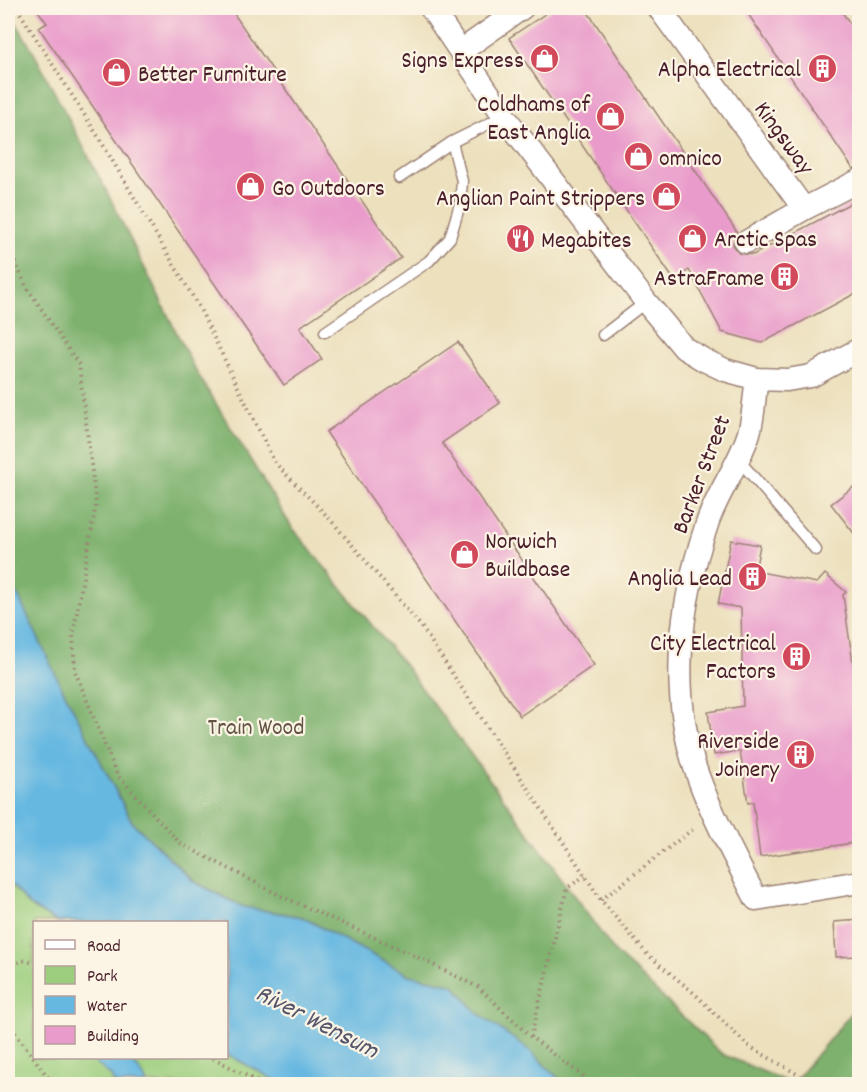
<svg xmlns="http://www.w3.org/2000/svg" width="867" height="1092" viewBox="0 0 867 1092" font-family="Dekko,sans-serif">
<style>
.green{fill:#9cce7e;stroke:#737654;stroke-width:1.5}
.forest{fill:#7db16d;stroke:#64684c;stroke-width:1.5}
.water{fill:#66b8e1;stroke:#586c86;stroke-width:1.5}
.building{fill:#e99bcb}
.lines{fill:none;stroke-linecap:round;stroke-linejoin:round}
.lane-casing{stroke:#9b8074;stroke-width:13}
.street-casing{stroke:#9b8074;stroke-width:25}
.path{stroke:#9b8074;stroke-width:4;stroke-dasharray:1.5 4.5;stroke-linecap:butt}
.lane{stroke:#fff;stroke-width:10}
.street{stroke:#fff;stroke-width:22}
.labels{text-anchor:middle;stroke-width:4.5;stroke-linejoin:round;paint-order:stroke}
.poi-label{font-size:24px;fill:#4a1f2b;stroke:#fcf5e5;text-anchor:end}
.street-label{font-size:24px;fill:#4a1f2b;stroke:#fcf5e5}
.park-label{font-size:24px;fill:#635444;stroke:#fcf5e5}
.water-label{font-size:26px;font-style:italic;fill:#54556b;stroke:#fcf5e5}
</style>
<rect width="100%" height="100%" fill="#fcf5e5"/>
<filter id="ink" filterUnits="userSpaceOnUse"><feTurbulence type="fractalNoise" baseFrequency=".0167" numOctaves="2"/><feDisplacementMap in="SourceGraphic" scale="12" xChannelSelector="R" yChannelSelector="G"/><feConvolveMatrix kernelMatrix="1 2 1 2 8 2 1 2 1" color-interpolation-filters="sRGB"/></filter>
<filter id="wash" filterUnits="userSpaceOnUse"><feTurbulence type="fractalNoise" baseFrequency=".008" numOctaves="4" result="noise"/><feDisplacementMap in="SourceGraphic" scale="24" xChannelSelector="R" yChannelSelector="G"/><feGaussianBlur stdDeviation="1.35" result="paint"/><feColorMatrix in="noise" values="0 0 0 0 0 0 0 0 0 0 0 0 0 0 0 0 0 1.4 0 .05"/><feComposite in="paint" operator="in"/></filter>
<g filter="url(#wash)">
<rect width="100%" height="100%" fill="#ece0bd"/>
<path class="green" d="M 8,882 L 30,906 L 57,922 L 34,922 L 34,1058 L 226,1058 L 227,1054 L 282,1084 L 8,1084 Z"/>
<path class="forest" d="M 8,9 L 33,51 L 107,192 L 194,368 L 291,526 L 406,667 L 515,814 L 614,951 L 722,1054 L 792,1084 L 854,1010 L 859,1014 L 859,1084 L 564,1084 L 528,1049 L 477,1013 L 454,985 L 409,975 L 302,917 L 243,907 L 195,882 L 132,822 L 60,684 L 8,575 Z"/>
<path class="water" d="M 8,575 L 60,684 L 132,822 L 194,882 L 243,907 L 302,917 L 409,975 L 454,985 L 477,1013 L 528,1049 L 564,1084 L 282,1084 L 227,1054 L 226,922 L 57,922 L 30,906 L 8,882 Z
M 89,1058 C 116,1057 136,1054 147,1084 L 115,1084 L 110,1075 Z"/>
<g id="blocks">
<path class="building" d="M 36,8 L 230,8 L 401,258 L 300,327 L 322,359 L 284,385 L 39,28 L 47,23 Z
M 554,8 L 585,8 L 737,232 L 733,243 L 734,248 L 739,253 L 753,255 L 860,198 L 860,291 L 762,343 L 722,332 L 689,270 L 674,280 L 509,38 Z
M 744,8 L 839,8 L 860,37 L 860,168 L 853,169 Z
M 458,342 L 500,403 L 442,443 L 594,665 L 520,716 L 326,432 Z
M 860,482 L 860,541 L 831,504 Z
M 731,540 L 760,545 L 755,571 L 817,583 L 825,574 L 846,592 L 843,595 L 857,691 L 860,691 L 860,842 L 760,857 L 753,802 L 748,803 L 740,751 L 714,755 L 708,712 L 743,706 L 741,608 L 718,604 Z
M 860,920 L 860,956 L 836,957 L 834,922 Z"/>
</g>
</g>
<g filter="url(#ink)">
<use href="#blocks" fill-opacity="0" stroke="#9b8074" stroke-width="1.5"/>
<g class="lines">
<defs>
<path id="lane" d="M 399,178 L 452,142 L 504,116
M 325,332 L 429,261 L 450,238 L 460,204 L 462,181 L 452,142
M 603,335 L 646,302
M 738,459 L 816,550"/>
<path id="street" d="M 431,8 L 504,116 L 646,302 L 684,348 L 704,360 L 725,370 L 757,379 L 787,380 L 811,376 L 860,349
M 659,8 L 804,209 L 746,242
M 461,51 L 522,8
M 804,209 L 858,181
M 757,379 C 754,396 754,416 749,433 C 739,465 717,493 707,524 C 679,606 668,697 699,779 C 714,820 736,859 756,899 L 860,882"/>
</defs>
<use href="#lane" class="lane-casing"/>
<use href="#street" class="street-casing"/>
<path class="path" d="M 17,8 L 99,138 L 199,307 L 275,463 L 329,518 L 421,626 L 601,900 L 647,954 L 695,994 L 747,1045 L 814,1084
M 8,245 L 26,286 L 79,365 L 96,504 L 73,635 L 75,671 L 117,775 L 180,843 L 281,896 L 409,953 L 478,987 L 531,1037 L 583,1076 L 588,1084
M 601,900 L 693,829
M 8,969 L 22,960 L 34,963
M 8,1023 L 53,1084
M 531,1037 L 567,888 L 585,876
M 213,1058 L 262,1084"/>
<use href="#lane" class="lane"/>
<use href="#street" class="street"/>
</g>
</g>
<defs>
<symbol id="shop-disc" viewBox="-11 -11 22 22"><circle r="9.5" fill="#d1495b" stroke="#fcf5e5"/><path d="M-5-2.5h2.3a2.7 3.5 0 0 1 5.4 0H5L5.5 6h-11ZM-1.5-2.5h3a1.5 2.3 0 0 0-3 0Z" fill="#fff"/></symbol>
<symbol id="building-disc" viewBox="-11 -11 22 22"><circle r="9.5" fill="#d1495b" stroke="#fcf5e5"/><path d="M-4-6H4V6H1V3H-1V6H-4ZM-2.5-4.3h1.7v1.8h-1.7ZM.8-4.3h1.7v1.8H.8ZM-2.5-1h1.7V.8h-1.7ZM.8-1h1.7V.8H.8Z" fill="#fff"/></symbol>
<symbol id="restaurant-disc" viewBox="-11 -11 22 22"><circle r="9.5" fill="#d1495b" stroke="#fcf5e5"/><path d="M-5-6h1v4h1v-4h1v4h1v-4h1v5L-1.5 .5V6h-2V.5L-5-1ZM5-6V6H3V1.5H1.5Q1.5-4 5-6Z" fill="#fff"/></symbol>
</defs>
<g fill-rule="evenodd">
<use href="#shop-disc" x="528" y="42" width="33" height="33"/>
<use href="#building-disc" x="806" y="52" width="33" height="33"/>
<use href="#shop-disc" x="100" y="56" width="33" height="33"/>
<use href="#shop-disc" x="594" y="100" width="33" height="33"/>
<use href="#shop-disc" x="622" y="140" width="33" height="33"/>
<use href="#shop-disc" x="234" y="170" width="33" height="33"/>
<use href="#shop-disc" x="650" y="180" width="33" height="33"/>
<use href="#shop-disc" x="676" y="222" width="33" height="33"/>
<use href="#restaurant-disc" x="504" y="222" width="33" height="33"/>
<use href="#building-disc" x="768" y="260" width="33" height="33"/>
<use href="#shop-disc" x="448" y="538" width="33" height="33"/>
<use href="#building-disc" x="736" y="560" width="33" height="33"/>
<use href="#building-disc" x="780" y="640" width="33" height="33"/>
<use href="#building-disc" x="784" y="738" width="33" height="33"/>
</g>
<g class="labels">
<g class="poi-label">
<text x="524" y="67">Signs Express</text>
<text x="801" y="76">Alpha Electrical</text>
<text x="138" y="81" text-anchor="start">Better Furniture</text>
<text x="590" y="111">Coldhams of<tspan x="590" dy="28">East Anglia</tspan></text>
<text x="659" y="165" text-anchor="start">omnico</text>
<text x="272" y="195" text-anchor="start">Go Outdoors</text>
<text x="645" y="205">Anglian Paint Strippers</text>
<text x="714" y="246" text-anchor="start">Arctic Spas</text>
<text x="541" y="247" text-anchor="start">Megabites</text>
<text x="764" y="285">AstraFrame</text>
<text x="485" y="548" text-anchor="start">Norwich<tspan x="485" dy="28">Buildbase</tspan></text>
<text x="732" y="585">Anglia Lead</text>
<text x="776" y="650">City Electrical<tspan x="776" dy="28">Factors</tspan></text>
<text x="779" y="748">Riverside<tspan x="779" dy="28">Joinery</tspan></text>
</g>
<g class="street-label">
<text transform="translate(785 137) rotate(54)" y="8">Kingsway</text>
<text transform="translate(700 474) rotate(-69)" y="8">Barker Street</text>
</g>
<g class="park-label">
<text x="256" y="734">Train Wood</text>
</g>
<g class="water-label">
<text transform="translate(318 1020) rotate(27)" y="9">River Wensum</text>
</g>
</g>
<rect width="867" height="1092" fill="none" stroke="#fcf5e5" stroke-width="30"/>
<rect x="33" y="921" width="195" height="138" fill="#fcf5e5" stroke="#b59f9b" stroke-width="1.5"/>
<rect x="45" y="940" width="30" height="9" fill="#ffffff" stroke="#b59f9b" stroke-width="1.5"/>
<text x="87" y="951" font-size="18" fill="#4a1f2b">Road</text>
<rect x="45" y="966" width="30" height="18" fill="#9cce7e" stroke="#b59f9b" stroke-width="1.5"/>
<text x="87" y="981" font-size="18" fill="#4a1f2b">Park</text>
<rect x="45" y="996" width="30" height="18" fill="#66b8e1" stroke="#b59f9b" stroke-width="1.5"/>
<text x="87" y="1011" font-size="18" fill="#4a1f2b">Water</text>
<rect x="45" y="1026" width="30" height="18" fill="#e99bcb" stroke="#b59f9b" stroke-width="1.5"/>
<text x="87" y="1041" font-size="18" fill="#4a1f2b">Building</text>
</svg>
